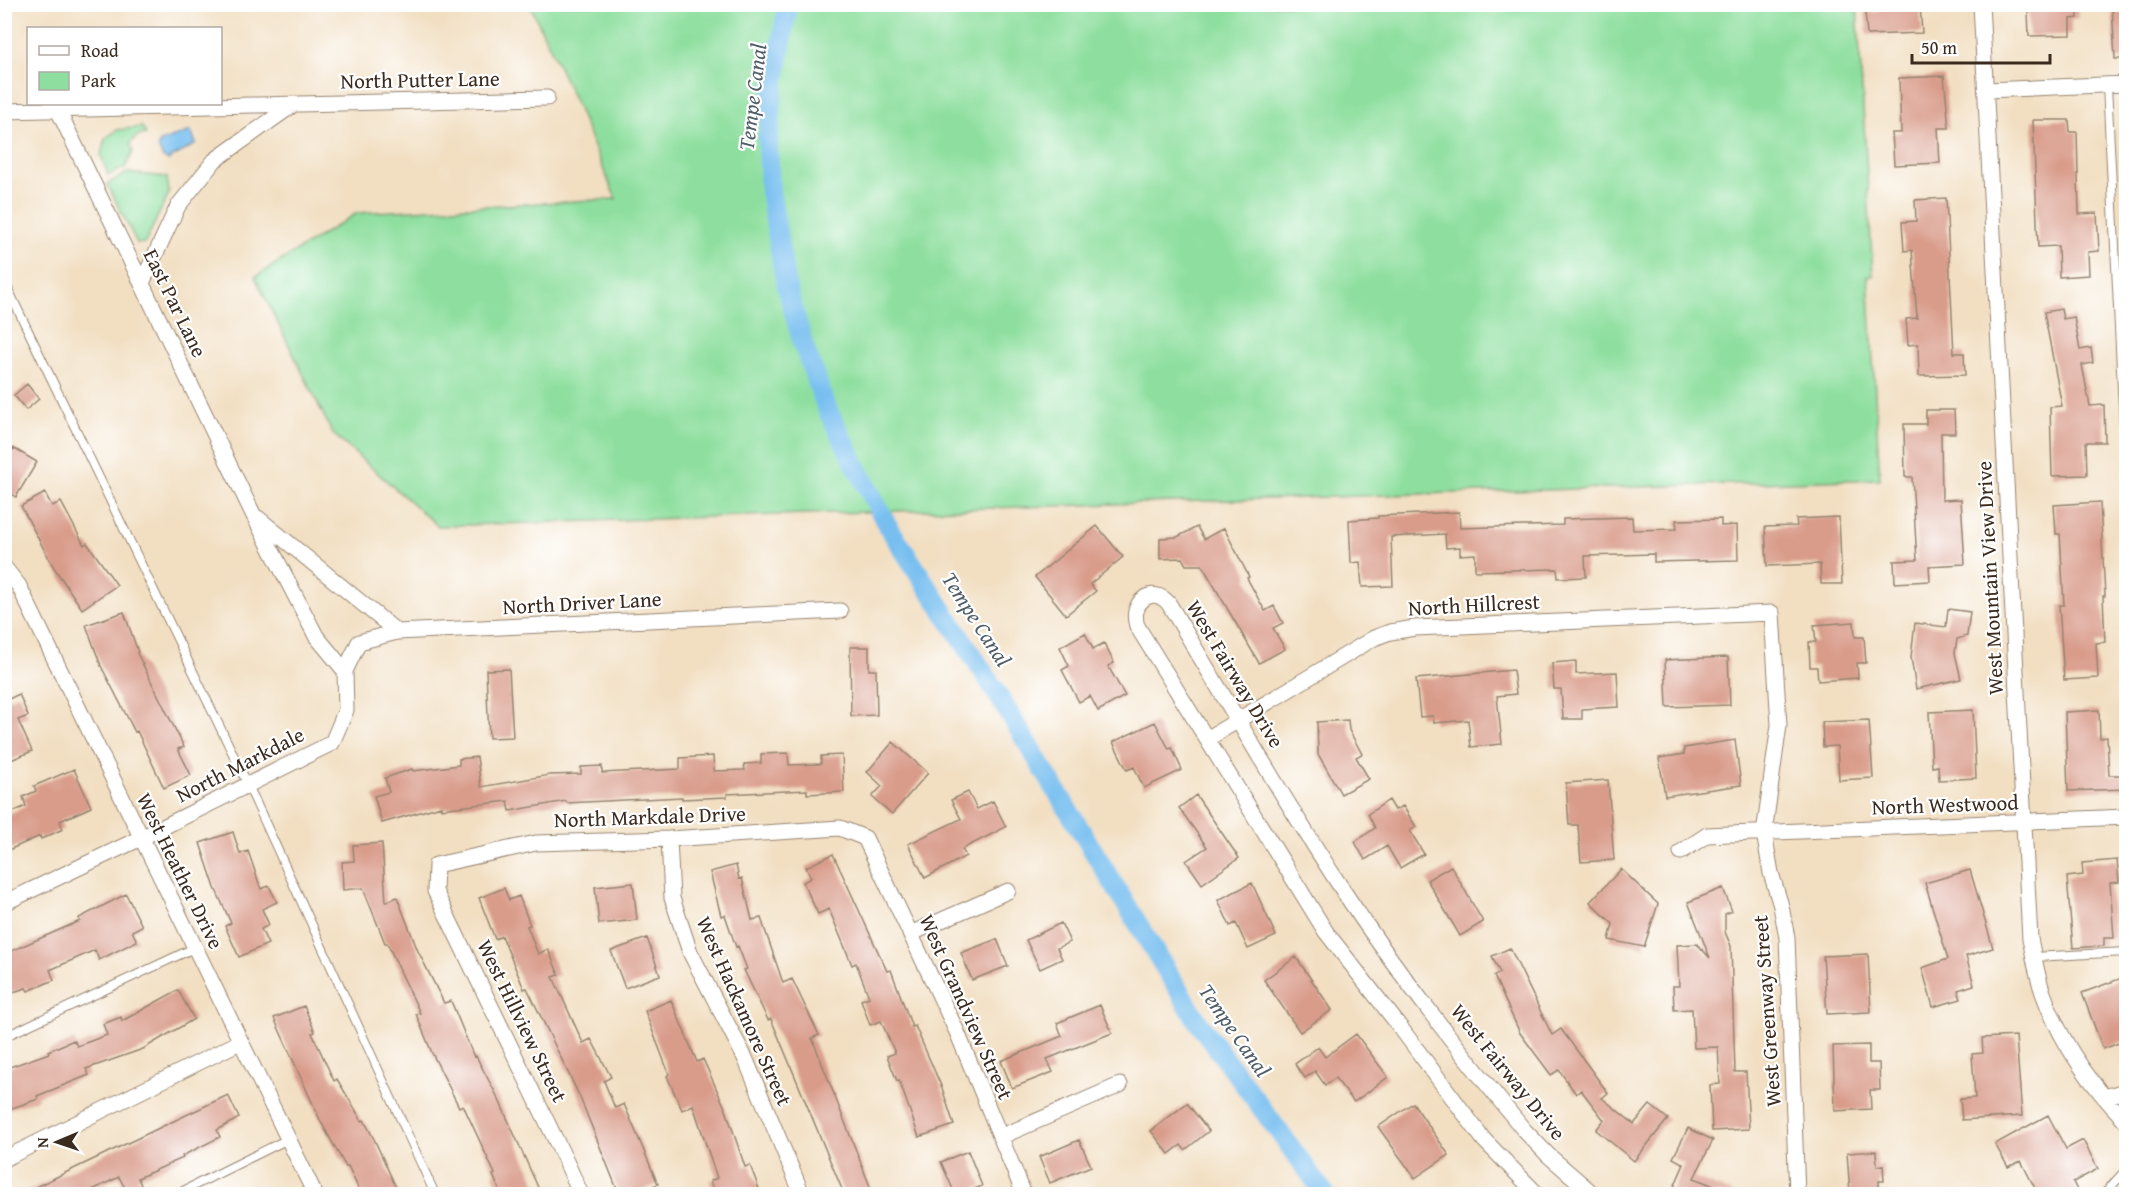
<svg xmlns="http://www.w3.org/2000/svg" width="2131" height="1199" viewBox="0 0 2131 1199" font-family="'Gentium Book Plus',serif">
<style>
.green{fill:#8edf9f;stroke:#64845e;stroke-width:1.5}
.water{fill:#78bff0;stroke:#5a7487;stroke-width:1.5}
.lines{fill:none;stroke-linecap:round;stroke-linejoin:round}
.canal{stroke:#78bff0;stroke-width:20}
.building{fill:#d99c8b}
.service-casing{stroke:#968470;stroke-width:10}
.minor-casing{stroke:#968470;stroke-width:17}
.service{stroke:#fff;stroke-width:8}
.minor{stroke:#fff;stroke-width:15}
.labels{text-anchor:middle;stroke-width:4.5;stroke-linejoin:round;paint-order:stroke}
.street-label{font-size:21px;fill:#3b2a1e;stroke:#fff}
.water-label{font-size:22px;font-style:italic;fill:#505e68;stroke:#fff}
</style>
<rect width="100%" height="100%" fill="#fff"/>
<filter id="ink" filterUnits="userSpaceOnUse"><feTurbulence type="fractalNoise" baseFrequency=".0167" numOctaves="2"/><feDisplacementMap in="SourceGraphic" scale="12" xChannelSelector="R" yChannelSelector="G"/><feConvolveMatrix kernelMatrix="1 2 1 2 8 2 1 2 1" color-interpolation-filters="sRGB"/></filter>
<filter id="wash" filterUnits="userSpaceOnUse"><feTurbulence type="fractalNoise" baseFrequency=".008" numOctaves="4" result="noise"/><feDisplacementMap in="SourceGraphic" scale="24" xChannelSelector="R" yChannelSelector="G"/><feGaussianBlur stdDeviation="1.35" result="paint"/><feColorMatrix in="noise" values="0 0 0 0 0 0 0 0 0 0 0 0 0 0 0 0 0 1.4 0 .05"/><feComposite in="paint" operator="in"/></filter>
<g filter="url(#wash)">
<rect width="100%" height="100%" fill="#f2dfc2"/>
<path class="green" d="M 530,5 L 1857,5 L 1873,276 L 1868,276 L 1880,479 L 438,526 L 333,434 L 255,277 L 357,213 L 616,199 L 573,97 Z
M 142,127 L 146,134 L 137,136 L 130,143 L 133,152 L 125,168 L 108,175 L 101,155 L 105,139 L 117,130 Z
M 127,173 L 167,177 L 169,193 L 145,243 L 137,243 L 107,184 Z"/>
<path class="water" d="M 191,131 L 196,144 L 168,160 L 163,158 L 158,147 L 160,142 Z"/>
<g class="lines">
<path class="canal" d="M 788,4 L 773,92 L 768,141 L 770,191 L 786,285 L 804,347 L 828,411 L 887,525 L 986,676 L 1200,1025 L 1325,1194"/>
</g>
<g id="blocks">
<path class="building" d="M 1877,4 L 1920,4 L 1922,33 L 1867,35 L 1865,12 L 1878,12 Z
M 2046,4 L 2077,4 L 2078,18 L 2071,19 L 2071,35 L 2029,36 L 2028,11 L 2046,11 Z
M 2127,5 L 2127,59 L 2115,59 L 2112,6 Z
M 1944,76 L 1949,128 L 1938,128 L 1940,163 L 1894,165 L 1892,133 L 1901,133 L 1899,78 Z
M 2033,120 L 2069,120 L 2070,132 L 2077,132 L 2079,214 L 2097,213 L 2099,251 L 2088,252 L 2089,275 L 2059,277 L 2058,246 L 2038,247 Z
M 1946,198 L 1954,353 L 1964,353 L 1965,375 L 1919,376 L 1918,344 L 1908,345 L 1906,319 L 1917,318 L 1912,250 L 1904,251 L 1902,222 L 1916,221 L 1915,200 Z
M 2061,309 L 2063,319 L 2074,317 L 2080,350 L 2091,348 L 2093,363 L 2082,365 L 2090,406 L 2104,405 L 2105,442 L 2086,442 L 2087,475 L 2052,476 L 2050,407 L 2062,406 L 2044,312 Z
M 27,384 L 39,399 L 26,410 L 14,395 Z
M 1926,410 L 1954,410 L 1955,433 L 1941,433 L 1942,500 L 1961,499 L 1965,564 L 1929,566 L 1930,581 L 1895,583 L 1894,561 L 1917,560 L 1912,477 L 1905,477 L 1904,424 L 1926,424 Z
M 13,448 L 37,462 L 16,497 L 4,490 L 4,462 Z
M 45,493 L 52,506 L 61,502 L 84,545 L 87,543 L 117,585 L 82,609 L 53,566 L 21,506 Z
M 2100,502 L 2105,596 L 2103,596 L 2105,642 L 2096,643 L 2098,678 L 2064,680 L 2059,605 L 2064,605 L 2060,534 L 2056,534 L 2054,505 Z
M 1459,512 L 1460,528 L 1563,525 L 1563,519 L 1632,517 L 1633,530 L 1677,529 L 1676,520 L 1721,519 L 1721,526 L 1737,525 L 1738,560 L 1654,562 L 1654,554 L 1585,556 L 1586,577 L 1558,578 L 1557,569 L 1475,571 L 1475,554 L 1460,555 L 1460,547 L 1446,548 L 1445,534 L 1391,537 L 1393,586 L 1362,587 L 1360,562 L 1351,563 L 1349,520 L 1378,518 L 1378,516 Z
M 1839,517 L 1842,584 L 1821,584 L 1820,564 L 1767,566 L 1765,527 L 1797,526 L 1796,519 Z
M 1097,526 L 1123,557 L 1090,584 L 1096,591 L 1066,615 L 1035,577 Z
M 1197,527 L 1204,539 L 1224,528 L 1249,577 L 1247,578 L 1265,611 L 1274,606 L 1283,623 L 1273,628 L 1285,649 L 1259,663 L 1202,565 L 1186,565 L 1182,558 L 1160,559 L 1160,538 L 1177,537 Z
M 1948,609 L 1970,612 L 1967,636 L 1957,639 L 1955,653 L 1961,679 L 1916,689 L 1911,657 L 1915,623 L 1946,627 Z
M 124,612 L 138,652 L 137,653 L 184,747 L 178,749 L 191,775 L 164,788 L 137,731 L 135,732 L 101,666 L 86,625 Z
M 1854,622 L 1855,637 L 1864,637 L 1866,663 L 1857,663 L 1858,678 L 1818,681 L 1817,667 L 1810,667 L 1809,642 L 1816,642 L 1814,625 Z
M 1085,633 L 1093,649 L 1104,643 L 1114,663 L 1108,666 L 1125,696 L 1098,711 L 1090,696 L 1079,702 L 1062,670 L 1069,666 L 1060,647 Z
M 850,647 L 869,647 L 869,670 L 876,670 L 877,715 L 851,716 Z
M 1728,657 L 1730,705 L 1667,707 L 1665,660 Z
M 1576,661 L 1576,674 L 1617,672 L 1619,707 L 1582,709 L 1582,719 L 1563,719 L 1561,689 L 1554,689 L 1552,663 Z
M 509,669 L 513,737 L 489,738 L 486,670 Z
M 1513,670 L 1516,694 L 1497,696 L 1502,744 L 1471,747 L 1468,720 L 1434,723 L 1433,716 L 1420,717 L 1416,679 Z
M 4,689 L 9,699 L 19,694 L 28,716 L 18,720 L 32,751 L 4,763 Z
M 1973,710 L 1976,778 L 1939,780 L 1938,766 L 1932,767 L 1929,712 Z
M 2099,710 L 2100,738 L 2107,737 L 2109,775 L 2127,775 L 2127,789 L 2068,791 L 2065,712 Z
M 1348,720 L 1349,730 L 1362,754 L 1356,757 L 1369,779 L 1341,794 L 1318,754 L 1317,722 Z
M 1869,720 L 1873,778 L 1839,780 L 1837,746 L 1823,747 L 1822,722 Z
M 1155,722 L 1169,749 L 1172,748 L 1182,770 L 1144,788 L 1134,767 L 1127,770 L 1113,742 Z
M 1735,740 L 1741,785 L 1665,796 L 1659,758 L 1684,754 L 1684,748 Z
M 893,742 L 928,773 L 892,814 L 872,797 L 882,786 L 867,772 Z
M 788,753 L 789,765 L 821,764 L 821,756 L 842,755 L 844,792 L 807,794 L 807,790 L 727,794 L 727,797 L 682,799 L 682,797 L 567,803 L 566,801 L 510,811 L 508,801 L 441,809 L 441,806 L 382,823 L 374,796 L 389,792 L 385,778 L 412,769 L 413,771 L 459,765 L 459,759 L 477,757 L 481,787 L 550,775 L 581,774 L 581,767 L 602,766 L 602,773 L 680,769 L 680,758 L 713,756 L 714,771 L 745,770 L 744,764 L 761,763 L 761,754 Z
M 74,769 L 91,807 L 60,821 L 63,829 L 41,839 L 40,836 L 4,852 L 4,816 L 26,806 L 23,797 L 36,791 L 34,786 Z
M 1608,780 L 1614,860 L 1581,862 L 1578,825 L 1569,825 L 1566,783 Z
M 968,792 L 977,809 L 993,801 L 1006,827 L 962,849 L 966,856 L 925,878 L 908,844 L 961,819 L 951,800 Z
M 1196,795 L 1239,858 L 1202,884 L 1186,861 L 1207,847 L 1179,808 Z
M 1389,800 L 1395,810 L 1403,806 L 1416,827 L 1410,831 L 1424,854 L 1400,868 L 1387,846 L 1365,860 L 1355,842 L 1375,828 L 1368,814 Z
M 233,832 L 240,854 L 248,851 L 261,889 L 269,886 L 277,902 L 262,909 L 269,925 L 261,929 L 268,944 L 239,957 L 225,926 L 231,923 L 215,888 L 200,843 Z
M 382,843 L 386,902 L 397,897 L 418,951 L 444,1003 L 451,1001 L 474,1057 L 476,1056 L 499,1100 L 541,1194 L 501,1194 L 493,1175 L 495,1174 L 463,1105 L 459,1107 L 432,1053 L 416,1014 L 420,1013 L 387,943 L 385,943 L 363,888 L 343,890 L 342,862 L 354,861 L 353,845 Z
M 833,854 L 887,971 L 891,970 L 912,1027 L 915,1026 L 942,1088 L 954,1125 L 919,1137 L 899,1080 L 897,1081 L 887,1056 L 895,1053 L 881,1021 L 870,1025 L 861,1000 L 869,997 L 856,963 L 852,965 L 829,909 L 818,914 L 803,882 L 811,878 L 806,867 Z
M 2117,860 L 2119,882 L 2110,883 L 2114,938 L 2104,938 L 2104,946 L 2073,948 L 2067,877 L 2083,875 L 2082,863 Z
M 736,865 L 739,879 L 742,878 L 752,920 L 761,918 L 783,983 L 792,979 L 819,1035 L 812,1038 L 873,1194 L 844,1194 L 771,1019 L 768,1020 L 744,970 L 747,969 L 738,946 L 736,947 L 725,915 L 721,916 L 710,872 Z
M 1451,866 L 1483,922 L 1460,936 L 1427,880 Z
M 1621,869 L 1658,904 L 1644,947 L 1609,940 L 1613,924 L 1590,902 Z
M 1970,870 L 1993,948 L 1966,956 L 1974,985 L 1958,990 L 1961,999 L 1933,1007 L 1922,968 L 1948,959 L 1925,883 Z
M 633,883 L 637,920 L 599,924 L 595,887 Z
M 1252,883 L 1276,936 L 1248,949 L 1236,923 L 1230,926 L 1218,900 Z
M 504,888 L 509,900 L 519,896 L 530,925 L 527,926 L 538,954 L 548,949 L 559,975 L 553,977 L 583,1043 L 591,1039 L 611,1077 L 604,1081 L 615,1108 L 624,1104 L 658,1184 L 634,1194 L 619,1194 L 579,1095 L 527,988 L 524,989 L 502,936 L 495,939 L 479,898 Z
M 1723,888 L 1732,911 L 1725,914 L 1725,932 L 1731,946 L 1735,1072 L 1746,1072 L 1749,1129 L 1712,1131 L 1710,1085 L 1720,1084 L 1718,1047 L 1694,1048 L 1692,1009 L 1674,1010 L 1673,986 L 1679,986 L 1677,945 L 1697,944 L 1710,958 L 1688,902 Z
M 126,894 L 142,926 L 132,931 L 137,941 L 99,960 L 95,950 L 50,970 L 54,980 L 28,991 L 26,988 L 4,995 L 4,954 L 80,921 L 79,918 Z
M 1061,923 L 1070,942 L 1057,948 L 1062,959 L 1040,969 L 1026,940 Z
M 647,938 L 660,975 L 625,988 L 611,951 Z
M 997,939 L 1008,966 L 972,980 L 961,953 Z
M 1510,948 L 1552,1035 L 1561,1029 L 1608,1093 L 1602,1098 L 1634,1124 L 1650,1105 L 1668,1119 L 1634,1161 L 1596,1130 L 1604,1120 L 1581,1090 L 1576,1094 L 1559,1070 L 1551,1075 L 1520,1033 L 1494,976 L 1500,973 L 1492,956 Z
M 1868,954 L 1871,1012 L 1827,1014 L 1823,956 Z
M 1296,957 L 1332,1010 L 1300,1032 L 1264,980 Z
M 2127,976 L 2127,1040 L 2103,1049 L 2082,993 Z
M 178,990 L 194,1019 L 143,1049 L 86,1069 L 89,1075 L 37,1096 L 38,1099 L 4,1111 L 4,1069 L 49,1053 L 48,1051 L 74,1040 L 77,1046 L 107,1035 L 103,1024 L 121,1017 L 122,1021 Z
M 671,1000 L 697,1062 L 703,1059 L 726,1110 L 745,1167 L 750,1165 L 761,1194 L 715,1194 L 710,1181 L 717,1178 L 693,1105 L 682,1110 L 667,1076 L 669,1074 L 645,1011 Z
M 1100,1005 L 1112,1033 L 1047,1059 L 1053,1072 L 1012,1088 L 1001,1061 L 1062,1036 L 1057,1023 Z
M 304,1006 L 315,1032 L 312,1033 L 334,1081 L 337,1079 L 362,1121 L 364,1120 L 375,1141 L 399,1194 L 361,1194 L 348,1166 L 346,1167 L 321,1122 L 274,1018 Z
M 1356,1034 L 1388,1077 L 1354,1102 L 1335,1078 L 1325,1085 L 1315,1071 L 1305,1078 L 1295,1064 L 1318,1047 L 1325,1057 Z
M 2016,1036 L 2022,1116 L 1962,1120 L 1960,1099 L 1975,1098 L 1972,1054 L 1983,1053 L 1982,1038 Z
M 1869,1045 L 1869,1063 L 1879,1063 L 1880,1090 L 1870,1090 L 1871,1109 L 1835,1111 L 1833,1046 Z
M 228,1095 L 239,1118 L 217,1130 L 220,1137 L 182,1156 L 183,1158 L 138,1178 L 141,1185 L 127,1192 L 119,1177 L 84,1194 L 21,1194 Z
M 1187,1103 L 1209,1131 L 1185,1150 L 1181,1145 L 1169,1154 L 1151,1131 Z
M 1413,1103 L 1449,1155 L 1415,1178 L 1378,1127 Z
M 2048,1115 L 2066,1149 L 2083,1140 L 2098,1169 L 2073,1182 L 2079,1194 L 2038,1194 L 2021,1161 L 2008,1167 L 1995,1144 Z
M 1688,1128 L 1713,1140 L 1694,1178 L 1734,1194 L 1671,1194 L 1684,1164 L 1673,1158 Z
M 1079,1140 L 1091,1166 L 1050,1183 L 1039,1157 Z
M 968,1151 L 982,1186 L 961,1194 L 955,1194 L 941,1162 Z
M 1876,1151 L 1877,1166 L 1883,1165 L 1884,1181 L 1879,1181 L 1879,1194 L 1850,1194 L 1847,1153 Z"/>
</g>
</g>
<g filter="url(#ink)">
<use href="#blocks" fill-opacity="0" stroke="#968470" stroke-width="1.5"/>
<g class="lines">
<defs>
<path id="service" d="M 2107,85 L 2126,469
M 4,281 L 248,785 L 435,1194
M 2034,957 L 2126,952
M 4,1037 L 194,948
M 177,1194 L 288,1139
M 2104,1194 L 2126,1170"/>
<path id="minor" d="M 1981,4 L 2030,939 C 2034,957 2037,976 2043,993 C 2060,1041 2091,1085 2126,1121
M 1986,90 L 2126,84
M 4,111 L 547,98
M 142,283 L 178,206 L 215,160 L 294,104
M 258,518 L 397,632
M 4,567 L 19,586 L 315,1194
M 345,671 L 359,642 L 397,632 L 840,611
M 1207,739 L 1374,638 L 1390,632 L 1415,628 L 1772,613 L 1779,725 L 1764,833 L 1771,873 L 1781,906 L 1787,938 L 1797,1194
M 669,839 L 672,898 L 690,952 L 745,1058 L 802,1194
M 1681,852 L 1707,835 L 2126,817
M 4,903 L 141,838 L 332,743 L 346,710 L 345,671 L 316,636 L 253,514 L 58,110
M 910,934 L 1008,891
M 2104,1097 L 2126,1091
M 1000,1137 L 1120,1085
M 4,1159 L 240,1042
M 581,1194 L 564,1157 L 435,891 L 436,865 L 536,843 L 669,839 L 840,828 L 865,838 L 957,1032 L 1024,1194
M 1537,1194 L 1484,1140 L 1397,1023 L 1326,932 L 1137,626 C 1129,602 1153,584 1169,604 C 1227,702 1284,800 1346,895 C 1400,976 1462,1054 1524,1130 L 1548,1155 L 1593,1194"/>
</defs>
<use href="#service" class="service-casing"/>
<use href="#minor" class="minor-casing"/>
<use href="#service" class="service"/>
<use href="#minor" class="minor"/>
</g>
</g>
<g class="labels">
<g class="street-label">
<text transform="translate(420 80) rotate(-1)" y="7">North Putter Lane</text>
<text transform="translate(175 303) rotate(64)" y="7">East Par Lane</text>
<text transform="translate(1990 578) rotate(-93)" y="7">West Mountain View Drive</text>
<text transform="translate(582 603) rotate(-3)" y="7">North Driver Lane</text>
<text transform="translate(1474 605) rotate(-3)" y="7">North Hillcrest</text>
<text transform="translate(1235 674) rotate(59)" y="7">West Fairway Drive</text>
<text transform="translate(240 765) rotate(-27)" y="7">North Markdale</text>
<text transform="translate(1945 805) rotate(-2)" y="7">North Westwood</text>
<text transform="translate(650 817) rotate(-2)" y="7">North Markdale Drive</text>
<text transform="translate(180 871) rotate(64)" y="7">West Heather Drive</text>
<text transform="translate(966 1007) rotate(66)" y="7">West Grandview Street</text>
<text transform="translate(744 1011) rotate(66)" y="7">West Hackamore Street</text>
<text transform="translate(1767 1011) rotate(-94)" y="7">West Greenway Street</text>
<text transform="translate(522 1021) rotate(64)" y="7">West Hillview Street</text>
<text transform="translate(1508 1072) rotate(51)" y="7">West Fairway Drive</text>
</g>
<g class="water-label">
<text transform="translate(752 97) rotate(-83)" y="8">Tempe Canal</text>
<text transform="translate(977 619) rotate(57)" y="8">Tempe Canal</text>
<text transform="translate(1235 1030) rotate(55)" y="8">Tempe Canal</text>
</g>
</g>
<rect width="2131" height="1199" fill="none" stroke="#fff" stroke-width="24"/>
<rect x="27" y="27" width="195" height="78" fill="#ffffff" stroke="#b1aaa5" stroke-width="1.5"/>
<rect x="39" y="46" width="30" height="9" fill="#ffffff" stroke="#b1aaa5" stroke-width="1.5"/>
<text x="81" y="57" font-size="18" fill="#3b2a1e">Road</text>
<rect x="39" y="72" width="30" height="18" fill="#8edf9f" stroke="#b1aaa5" stroke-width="1.5"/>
<text x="81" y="87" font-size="18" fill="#3b2a1e">Park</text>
<g transform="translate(57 1142) rotate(268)" stroke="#ffffff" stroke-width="4.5" paint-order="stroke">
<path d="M0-4.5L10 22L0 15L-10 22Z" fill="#3b2a1e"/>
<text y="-9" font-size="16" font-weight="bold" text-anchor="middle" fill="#3b2a1e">N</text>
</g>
<path d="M1912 54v9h138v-9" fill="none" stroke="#3b2a1e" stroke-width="3"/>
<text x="1921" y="54" font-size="18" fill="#3b2a1e" stroke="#ffffff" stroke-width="4.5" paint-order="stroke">50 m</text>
</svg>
